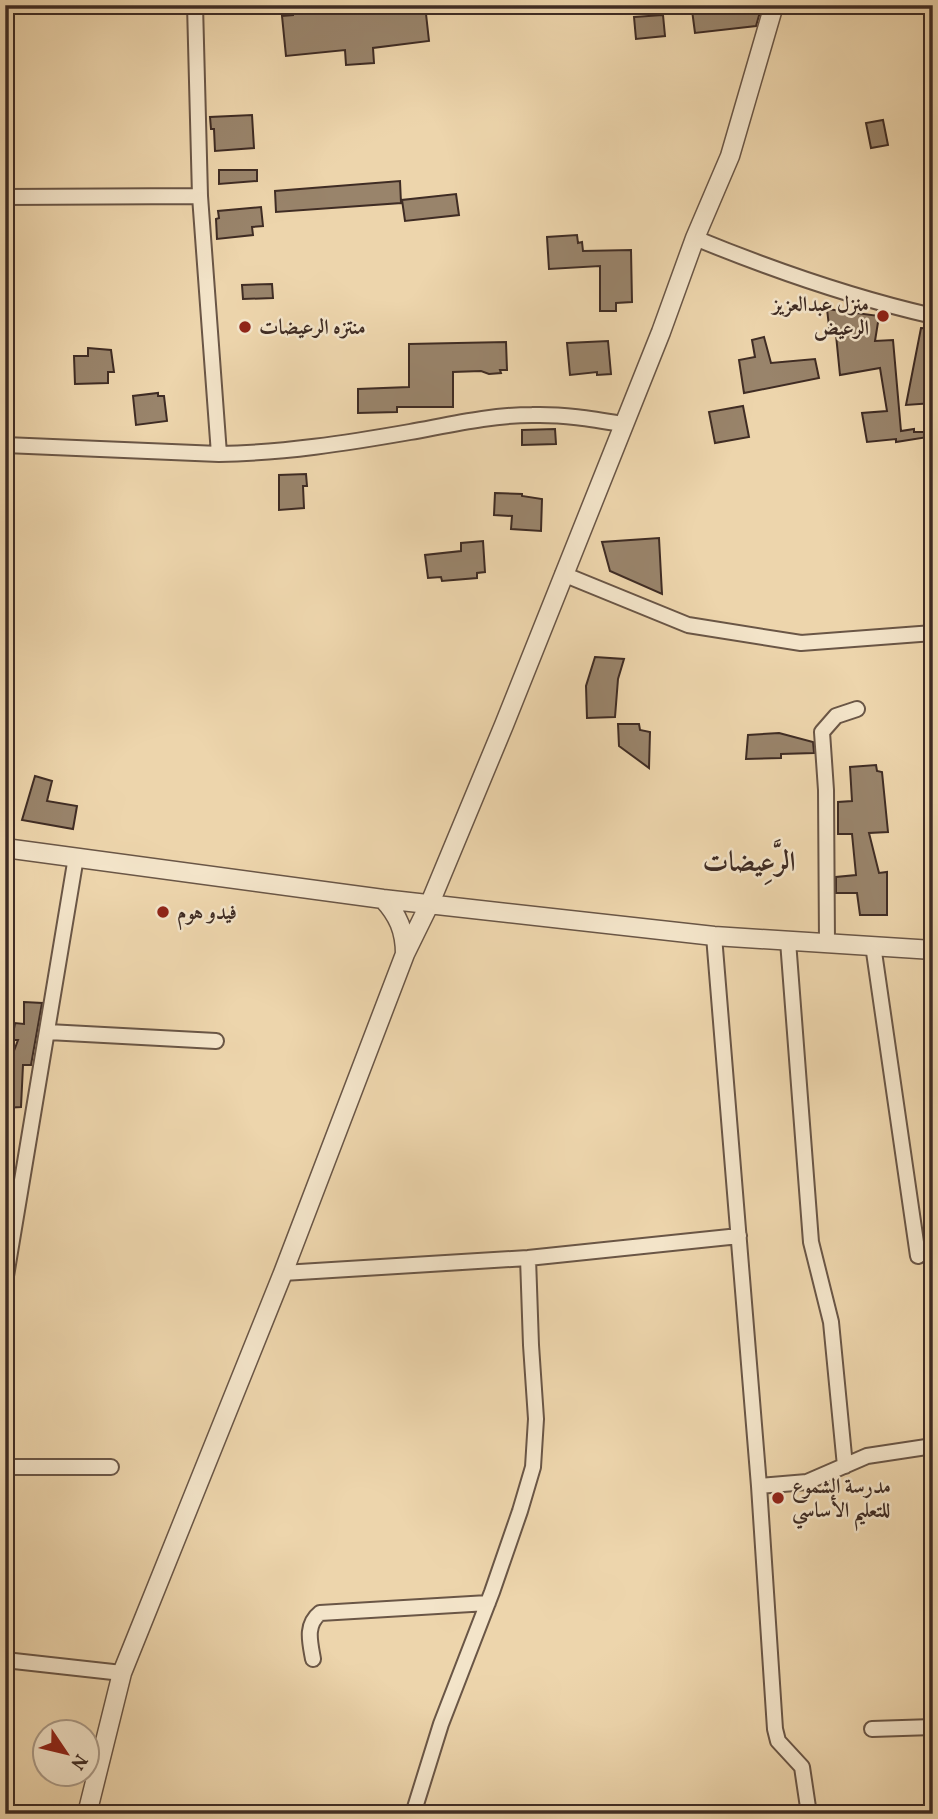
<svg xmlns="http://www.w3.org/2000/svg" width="938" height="1819" viewBox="0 0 938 1819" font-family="Vollkorn,Amiri,serif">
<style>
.building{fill:#99846b;stroke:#3f2c24;stroke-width:2}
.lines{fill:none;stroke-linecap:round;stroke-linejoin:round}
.minor-casing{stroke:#6a5646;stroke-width:18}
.tertiary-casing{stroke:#6a5646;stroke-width:21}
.minor{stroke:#f3e4c9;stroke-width:14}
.tertiary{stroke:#f3e4c9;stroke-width:18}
.poi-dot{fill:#8f2418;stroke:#f3e4c9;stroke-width:2.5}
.labels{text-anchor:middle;stroke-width:5;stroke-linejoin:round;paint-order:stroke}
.poi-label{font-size:21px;font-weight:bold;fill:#3f2c24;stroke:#f3e4c9;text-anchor:start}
.district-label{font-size:28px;font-weight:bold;fill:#3f2c24;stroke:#f3e4c9}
</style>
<rect width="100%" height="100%" fill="#edd5ac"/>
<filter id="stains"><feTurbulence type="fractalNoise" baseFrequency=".00286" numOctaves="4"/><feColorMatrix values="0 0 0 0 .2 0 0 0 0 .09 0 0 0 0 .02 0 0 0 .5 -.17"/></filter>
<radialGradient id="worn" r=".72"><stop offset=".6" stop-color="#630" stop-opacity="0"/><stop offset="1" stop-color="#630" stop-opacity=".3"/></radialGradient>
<path class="building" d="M 320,5 L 373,5 L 373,7 L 425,5 L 429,41 L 373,48 L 374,63 L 346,65 L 345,50 L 286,56 L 282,16 L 293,15 L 293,8 Z
M 731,5 L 762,5 L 756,26 L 695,33 L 692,10 Z
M 663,15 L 665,36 L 636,39 L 634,17 Z
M 252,115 L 254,148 L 215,151 L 214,129 L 211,129 L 210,117 Z
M 883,120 L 888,145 L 871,148 L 866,123 Z
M 219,170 L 257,170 L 257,181 L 219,184 Z
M 400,181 L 401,203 L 276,212 L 275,191 Z
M 456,194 L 459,215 L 405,221 L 402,200 Z
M 261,207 L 263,226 L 252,227 L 253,235 L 217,239 L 216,219 L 219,218 L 218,211 Z
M 577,235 L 578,243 L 582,242 L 583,251 L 631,250 L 632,302 L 616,303 L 616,311 L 600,311 L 600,266 L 549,269 L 547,237 Z
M 272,284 L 273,298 L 243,299 L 242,285 Z
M 827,309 L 879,316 L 875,341 L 893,340 L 901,431 L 914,429 L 914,432 L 928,432 L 928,437 L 896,442 L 896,439 L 867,442 L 862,413 L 887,411 L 880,368 L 840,375 L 836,335 L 830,335 Z
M 921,328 L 933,329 L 933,403 L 906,405 Z
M 764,337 L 771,363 L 815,359 L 819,378 L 744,393 L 739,360 L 755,357 L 752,340 Z
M 608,341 L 611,374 L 597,375 L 597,372 L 570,375 L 567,343 Z
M 506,342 L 507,370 L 500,370 L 501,373 L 489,374 L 481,371 L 453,372 L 453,407 L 397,407 L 397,412 L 358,413 L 358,389 L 409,387 L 409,344 Z
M 88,348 L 111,350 L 114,372 L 108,372 L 108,383 L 75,384 L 74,356 L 88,356 Z
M 158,393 L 158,396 L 164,396 L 167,421 L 136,425 L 133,396 Z
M 743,406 L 749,437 L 715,443 L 709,412 Z
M 555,429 L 556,444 L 522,445 L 522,430 Z
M 306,474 L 307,486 L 303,486 L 304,508 L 279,510 L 279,475 Z
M 495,493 L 522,494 L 522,496 L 542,499 L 541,531 L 511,529 L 512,516 L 494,515 Z
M 659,538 L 662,594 L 610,571 L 602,542 Z
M 483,541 L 485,572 L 477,573 L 477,578 L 442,581 L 441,577 L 428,578 L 425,555 L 461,551 L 461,543 Z
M 595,657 L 624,659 L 618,679 L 615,717 L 587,718 L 586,686 Z
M 618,724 L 639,724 L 640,730 L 650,732 L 649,768 L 619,746 Z
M 779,733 L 813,742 L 814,753 L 781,754 L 781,758 L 746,759 L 748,735 Z
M 876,765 L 877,771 L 882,772 L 888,832 L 869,833 L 879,873 L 887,872 L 887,915 L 860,915 L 857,893 L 836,893 L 836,877 L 856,875 L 852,834 L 838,834 L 838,802 L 852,801 L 850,767 Z
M 35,776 L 52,781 L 47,801 L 77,806 L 73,829 L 22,820 Z
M 24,1002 L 42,1003 L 31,1065 L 23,1065 L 21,1107 L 5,1108 L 5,1075 L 18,1040 L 12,1040 L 15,1023 L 24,1024 Z"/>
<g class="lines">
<defs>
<path id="minor" d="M 195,5 L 200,196 L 219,454 C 283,453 347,443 410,432 C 449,425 491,415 532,415 C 562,414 592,419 622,424
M 5,197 L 200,196
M 695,238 C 773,270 850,297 933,316
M 5,445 L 219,454
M 563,574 L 688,625 L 801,643 L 933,633
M 714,936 L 759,1486 L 775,1729 L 778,1741 L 802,1767 L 809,1814
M 788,941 L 811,1242 L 831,1322 L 845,1466
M 827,943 L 826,790 L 822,732 L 836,716 L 857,709
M 873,945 L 918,1256
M 48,1032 L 216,1041
M 283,1273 L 528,1258 L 739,1236
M 5,1282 L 76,857
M 5,1467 L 111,1467
M 759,1486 L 807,1482 L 867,1456 L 933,1446
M 313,1659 C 310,1642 305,1625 320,1613 L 488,1603
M 5,1660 L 122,1673
M 872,1729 L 933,1727
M 413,1814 L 441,1724 L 492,1592 L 520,1511 L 533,1467 L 536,1419 L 531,1345 L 528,1258"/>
<path id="tertiary" d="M 5,848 L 383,899 L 714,936 L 933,950
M 383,899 C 398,915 405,931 405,954
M 87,1814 L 122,1673 L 283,1273 L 405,954 L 430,903 L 504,725 L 661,332 L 695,238 L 730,156 L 774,5"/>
</defs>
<use href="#minor" class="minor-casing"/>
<use href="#tertiary" class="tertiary-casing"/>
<use href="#minor" class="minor"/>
<use href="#tertiary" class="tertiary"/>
</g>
<g class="poi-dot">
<circle cx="883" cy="316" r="7"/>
<circle cx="245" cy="327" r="7"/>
<circle cx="163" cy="912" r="7"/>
<circle cx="778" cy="1498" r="7"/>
</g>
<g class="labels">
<g class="poi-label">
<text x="869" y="311" text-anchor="end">منزل عبدالعزيز<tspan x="869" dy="24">الرعيض</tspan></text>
<text x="259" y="334">منتزه الرعيضات</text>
<text x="177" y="919">فيدو هوم</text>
<text x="792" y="1493">مدرسة الشموع<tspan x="792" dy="24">للتعليم الأساسي</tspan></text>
</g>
<g class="district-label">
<text x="749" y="871">الرَّعِيضات</text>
</g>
</g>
<rect width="938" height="1819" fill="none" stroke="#edd5ac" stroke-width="28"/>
<rect x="7" y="7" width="924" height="1805" fill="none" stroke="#3f2c24" stroke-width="3.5"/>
<rect x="14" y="14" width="910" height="1791" fill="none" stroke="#3f2c24" stroke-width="2"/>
<g transform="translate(66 1753) rotate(125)"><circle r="33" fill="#f3e4c9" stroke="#ab9a87" stroke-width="2"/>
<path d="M0-5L12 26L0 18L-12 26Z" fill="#8f2418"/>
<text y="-10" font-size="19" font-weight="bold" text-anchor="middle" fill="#3f2c24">N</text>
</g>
<rect width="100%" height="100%" filter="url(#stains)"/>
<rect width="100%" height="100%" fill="url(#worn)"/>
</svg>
